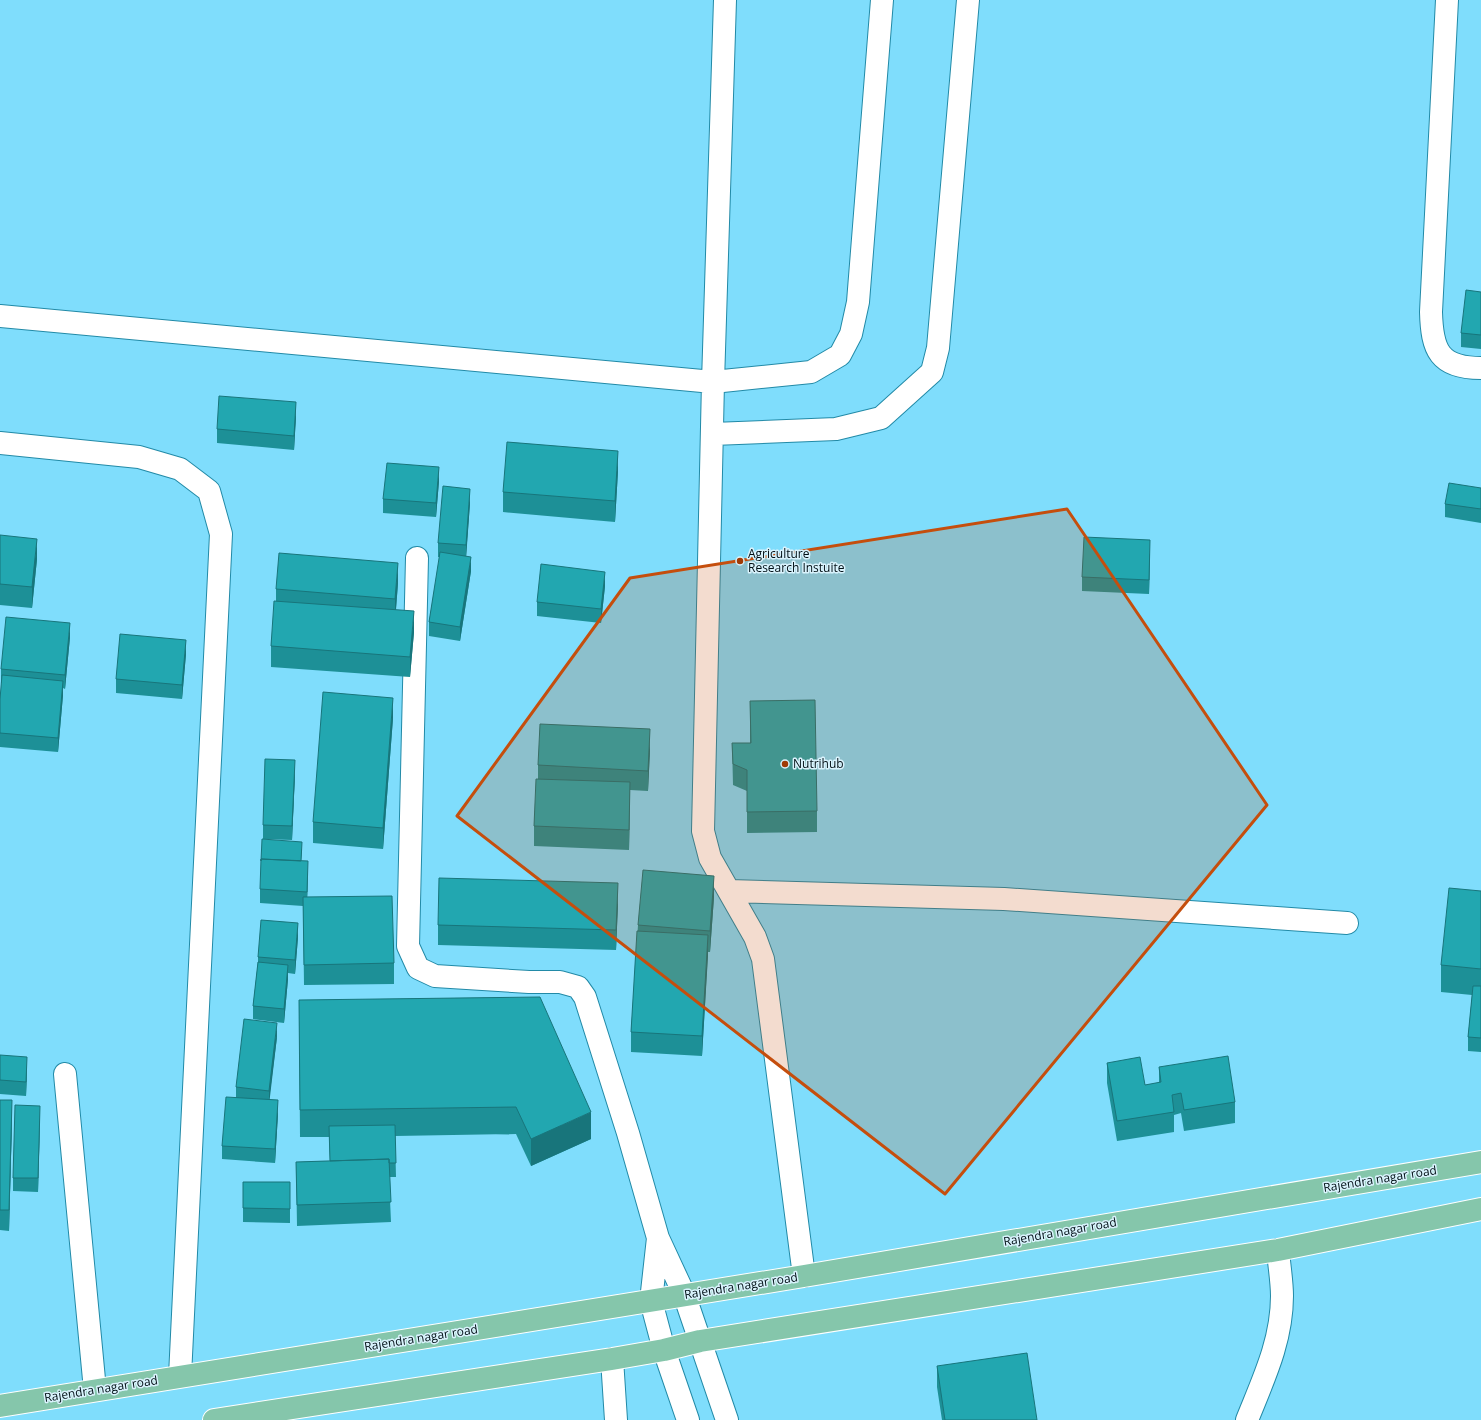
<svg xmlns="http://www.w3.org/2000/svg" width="1481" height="1420" viewBox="0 0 1481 1420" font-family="'Open Sans',sans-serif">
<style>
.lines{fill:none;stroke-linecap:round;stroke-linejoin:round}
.minor-casing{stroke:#228aa7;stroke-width:24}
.major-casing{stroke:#fff;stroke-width:24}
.minor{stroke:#fff;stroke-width:22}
.major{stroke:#85c6ab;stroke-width:22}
.wall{fill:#1d9097}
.shaded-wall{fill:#18757b}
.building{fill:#22a7b0;stroke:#18757b}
.marked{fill:#c54e0d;fill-opacity:0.2;stroke:#c54e0d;stroke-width:3;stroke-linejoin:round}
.poi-dot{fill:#9f3b06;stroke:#daf3fd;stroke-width:1.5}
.labels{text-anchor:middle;stroke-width:3;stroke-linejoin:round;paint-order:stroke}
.poi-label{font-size:12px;fill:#000f15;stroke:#daf3fd;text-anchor:start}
.street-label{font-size:12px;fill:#000f15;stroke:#daf3fd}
</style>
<rect width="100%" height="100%" fill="#7fddfc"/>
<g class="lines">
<defs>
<path id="minor" d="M 725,0 L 713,382 L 703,831 L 710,858 L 755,937 L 763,959 L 804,1276
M 1447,0 L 1431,312 C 1432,350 1439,368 1481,368
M 0,316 L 713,382 L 811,372 L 840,355 L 851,334 L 858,302 L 882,0
M 713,434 L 836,429 L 881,418 L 932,372 L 938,348 L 968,0
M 0,443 L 139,457 L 180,469 L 209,491 L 221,534 L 180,1376
M 417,558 L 408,946 L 418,968 L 435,976 L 529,982 L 560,982 L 578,987 L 585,997 L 628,1133 L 658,1238 L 684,1294 L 727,1420
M 729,891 L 1004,899 L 1347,923
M 65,1074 L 95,1390
M 658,1238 L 651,1301 L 664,1350 L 688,1420
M 612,1359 L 616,1420
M 1247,1420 C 1263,1380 1282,1341 1282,1296 C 1282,1281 1279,1265 1278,1250"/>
<path id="major" d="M 0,1406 L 804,1276 L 1481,1162
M 214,1420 L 612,1359 L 664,1350 L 700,1341 L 1278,1250 L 1481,1209"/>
</defs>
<use href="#minor" class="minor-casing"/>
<use href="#major" class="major-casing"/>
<use href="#minor" class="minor"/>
<use href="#major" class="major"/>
</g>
<path class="wall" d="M 1481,292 L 1481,349 L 1461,347 L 1461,333 Z
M 296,416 L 294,450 L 217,443 L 217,429 Z
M 618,471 L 615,522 L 503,512 L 503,492 Z
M 439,481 L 436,517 L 383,513 L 383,499 Z
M 1481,488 L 1481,523 L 1445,517 L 1445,504 Z
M 470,503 L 466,556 L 471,571 L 460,641 L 429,636 L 429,622 L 440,557 L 438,557 L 438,543 Z
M 0,535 L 37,559 L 32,608 L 0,605 Z
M 1150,554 L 1149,594 L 1082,591 L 1082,577 Z
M 398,583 L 396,610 L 414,632 L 410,677 L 271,667 L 271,646 L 276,601 L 276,589 Z
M 605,586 L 601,623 L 537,616 L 537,602 Z
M 70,637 L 65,689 L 63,688 L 63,695 L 58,752 L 0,747 L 0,699 L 2,683 L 1,683 L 1,669 Z
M 186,654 L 182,699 L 116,693 L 116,679 Z
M 750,701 L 817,811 L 817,832 L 747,833 L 747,791 L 733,785 L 732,743 L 750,743 Z
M 393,718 L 383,849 L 313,843 L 313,822 Z
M 650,750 L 648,791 L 630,790 L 629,850 L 534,846 L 534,826 L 538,779 L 538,765 Z
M 295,774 L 292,840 L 263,839 L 263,825 Z
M 302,849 L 301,861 L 308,875 L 307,897 L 394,963 L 394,984 L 304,985 L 303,906 L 260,903 L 260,889 Z
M 1481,891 L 1481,1052 L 1468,1051 L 1468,1037 L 1472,995 L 1441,992 L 1441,965 Z
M 714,897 L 710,952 L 708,952 L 702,1056 L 631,1052 L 631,1032 L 638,925 Z
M 618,904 L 616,950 L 438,945 L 438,925 Z
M 298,937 L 295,974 L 288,973 L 288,979 L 284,1023 L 253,1019 L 253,1006 L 258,962 L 258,957 Z
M 299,1000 L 591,1139 L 531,1166 L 516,1134 L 395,1136 L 396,1177 L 389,1177 L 391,1222 L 297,1226 L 296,1162 L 330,1161 L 329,1137 L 300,1137 Z
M 277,1037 L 269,1100 L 278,1114 L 275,1163 L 222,1159 L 222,1146 L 236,1098 L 236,1087 Z
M 0,1055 L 27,1071 L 26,1096 L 0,1094 Z
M 1107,1063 L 1145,1085 L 1159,1083 L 1159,1067 L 1235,1102 L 1235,1123 L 1184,1131 L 1181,1113 L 1174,1115 L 1174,1132 L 1117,1141 L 1107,1083 Z
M 0,1100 L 12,1120 L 9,1231 L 0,1230 Z
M 40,1120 L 38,1192 L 13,1191 L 13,1178 Z
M 243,1182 L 290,1182 L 290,1223 L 243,1222 Z
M 937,1366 L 1037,1420 L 942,1420 L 937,1387 Z"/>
<path class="shaded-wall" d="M 296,402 L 296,416 L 294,450 L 294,436 Z
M 618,451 L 618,471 L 615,522 L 615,501 Z
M 439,467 L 439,481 L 436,517 L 436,503 Z
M 470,489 L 470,503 L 466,559 L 466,545 Z
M 37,539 L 37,559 L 32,608 L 32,587 Z
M 1150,540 L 1150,554 L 1149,594 L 1149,580 Z
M 471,557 L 471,571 L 460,641 L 460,627 Z
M 398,563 L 398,583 L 395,620 L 395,599 Z
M 605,572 L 605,586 L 601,623 L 601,609 Z
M 414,611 L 414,632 L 410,677 L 410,657 Z
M 70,623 L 70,637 L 65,689 L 65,675 Z
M 186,640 L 186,654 L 182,699 L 182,685 Z
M 63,681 L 63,695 L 58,752 L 58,738 Z
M 393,698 L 393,718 L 383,849 L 383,828 Z
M 650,729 L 650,750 L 648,791 L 648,771 Z
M 295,760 L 295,774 L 292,840 L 292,826 Z
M 630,782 L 630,803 L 629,850 L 629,830 Z
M 308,861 L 308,875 L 307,906 L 307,892 Z
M 714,876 L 714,897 L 710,952 L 710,931 Z
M 618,883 L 618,904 L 616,950 L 616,930 Z
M 298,923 L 298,937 L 295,974 L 295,960 Z
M 708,935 L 708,956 L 702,1056 L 702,1036 Z
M 288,965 L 288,979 L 284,1023 L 284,1009 Z
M 277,1023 L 277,1037 L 269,1105 L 269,1091 Z
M 27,1057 L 27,1071 L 26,1096 L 26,1082 Z
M 12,1100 L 12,1120 L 9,1231 L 9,1210 Z
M 278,1100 L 278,1114 L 275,1163 L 275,1149 Z
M 40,1106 L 40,1120 L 38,1192 L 38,1178 Z
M 591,1112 L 591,1139 L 531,1166 L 531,1139 Z"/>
<path class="building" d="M 1466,290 L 1481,292 L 1481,335 L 1461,333 Z
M 219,396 L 296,402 L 294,436 L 217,429 Z
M 507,442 L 618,451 L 615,501 L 503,492 Z
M 387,463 L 439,467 L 436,503 L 383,499 Z
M 1449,483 L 1481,488 L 1481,509 L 1445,504 Z
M 443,486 L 470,489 L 466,545 L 438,543 Z
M 0,535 L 37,539 L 32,587 L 0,584 Z
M 1084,537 L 1150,540 L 1149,580 L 1082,577 Z
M 440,552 L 471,557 L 460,627 L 429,622 Z
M 279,553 L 398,563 L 395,599 L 276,589 Z
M 541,564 L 605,572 L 601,609 L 537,602 Z
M 274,601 L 414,611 L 410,657 L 271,646 Z
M 6,617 L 70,623 L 65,675 L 1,669 Z
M 120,634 L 186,640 L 182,685 L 116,679 Z
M 2,675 L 63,681 L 58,738 L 0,733 L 0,699 Z
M 323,692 L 393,698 L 383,828 L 313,822 Z
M 815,700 L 817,811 L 747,812 L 747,770 L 733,764 L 732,743 L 751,743 L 750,701 Z
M 540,724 L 650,729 L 648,771 L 538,765 Z
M 265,759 L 295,760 L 292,826 L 263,825 Z
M 536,779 L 630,782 L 629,830 L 534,826 Z
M 262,839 L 302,842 L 301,861 L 261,859 L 261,861 Z
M 261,859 L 308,861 L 307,892 L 260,889 Z
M 643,870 L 714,876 L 710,931 L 638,925 Z
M 439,878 L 618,883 L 616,930 L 438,925 Z
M 1449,888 L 1481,891 L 1481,969 L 1441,965 Z
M 392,896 L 394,963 L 304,965 L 303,897 Z
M 261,920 L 298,923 L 295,960 L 258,957 Z
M 637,931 L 708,935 L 702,1036 L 631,1032 Z
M 258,962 L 288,965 L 284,1009 L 253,1006 Z
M 1473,986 L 1481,986 L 1481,1038 L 1468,1037 Z
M 540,997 L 591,1112 L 531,1139 L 516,1107 L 300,1110 L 299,1000 Z
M 244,1019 L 277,1023 L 269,1091 L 236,1087 Z
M 0,1055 L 27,1057 L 26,1082 L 0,1080 Z
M 1228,1056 L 1235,1102 L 1184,1110 L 1181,1093 L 1172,1095 L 1174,1112 L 1117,1121 L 1107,1063 L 1140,1057 L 1145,1085 L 1161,1082 L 1159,1067 Z
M 226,1097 L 278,1100 L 275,1149 L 222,1146 Z
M 0,1100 L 12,1100 L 9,1210 L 0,1210 Z
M 15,1105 L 40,1106 L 38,1178 L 13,1178 Z
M 395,1125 L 396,1163 L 389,1163 L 389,1159 L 330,1161 L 329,1126 Z
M 389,1159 L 391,1202 L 297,1205 L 296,1162 Z
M 243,1182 L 290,1182 L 290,1209 L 243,1208 Z
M 1027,1353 L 1037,1420 L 945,1420 L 937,1366 Z"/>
<path class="marked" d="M 1067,509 L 1267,805 L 945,1194 L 457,816 L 630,578 Z"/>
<g class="poi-dot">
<circle cx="740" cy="561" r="4"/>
<circle cx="785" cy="764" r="4"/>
</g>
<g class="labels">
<g class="poi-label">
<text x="748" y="558">Agriculture<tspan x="748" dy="14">Research Instuite</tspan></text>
<text x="793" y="768">Nutrihub</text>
</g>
<g class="street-label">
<text transform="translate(1380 1179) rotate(-9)" y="4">Rajendra nagar road</text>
<text transform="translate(1060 1232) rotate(-10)" y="4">Rajendra nagar road</text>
<text transform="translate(741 1286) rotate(-9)" y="4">Rajendra nagar road</text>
<text transform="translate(421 1338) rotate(-9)" y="4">Rajendra nagar road</text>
<text transform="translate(101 1389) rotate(-9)" y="4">Rajendra nagar road</text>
</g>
</g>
</svg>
